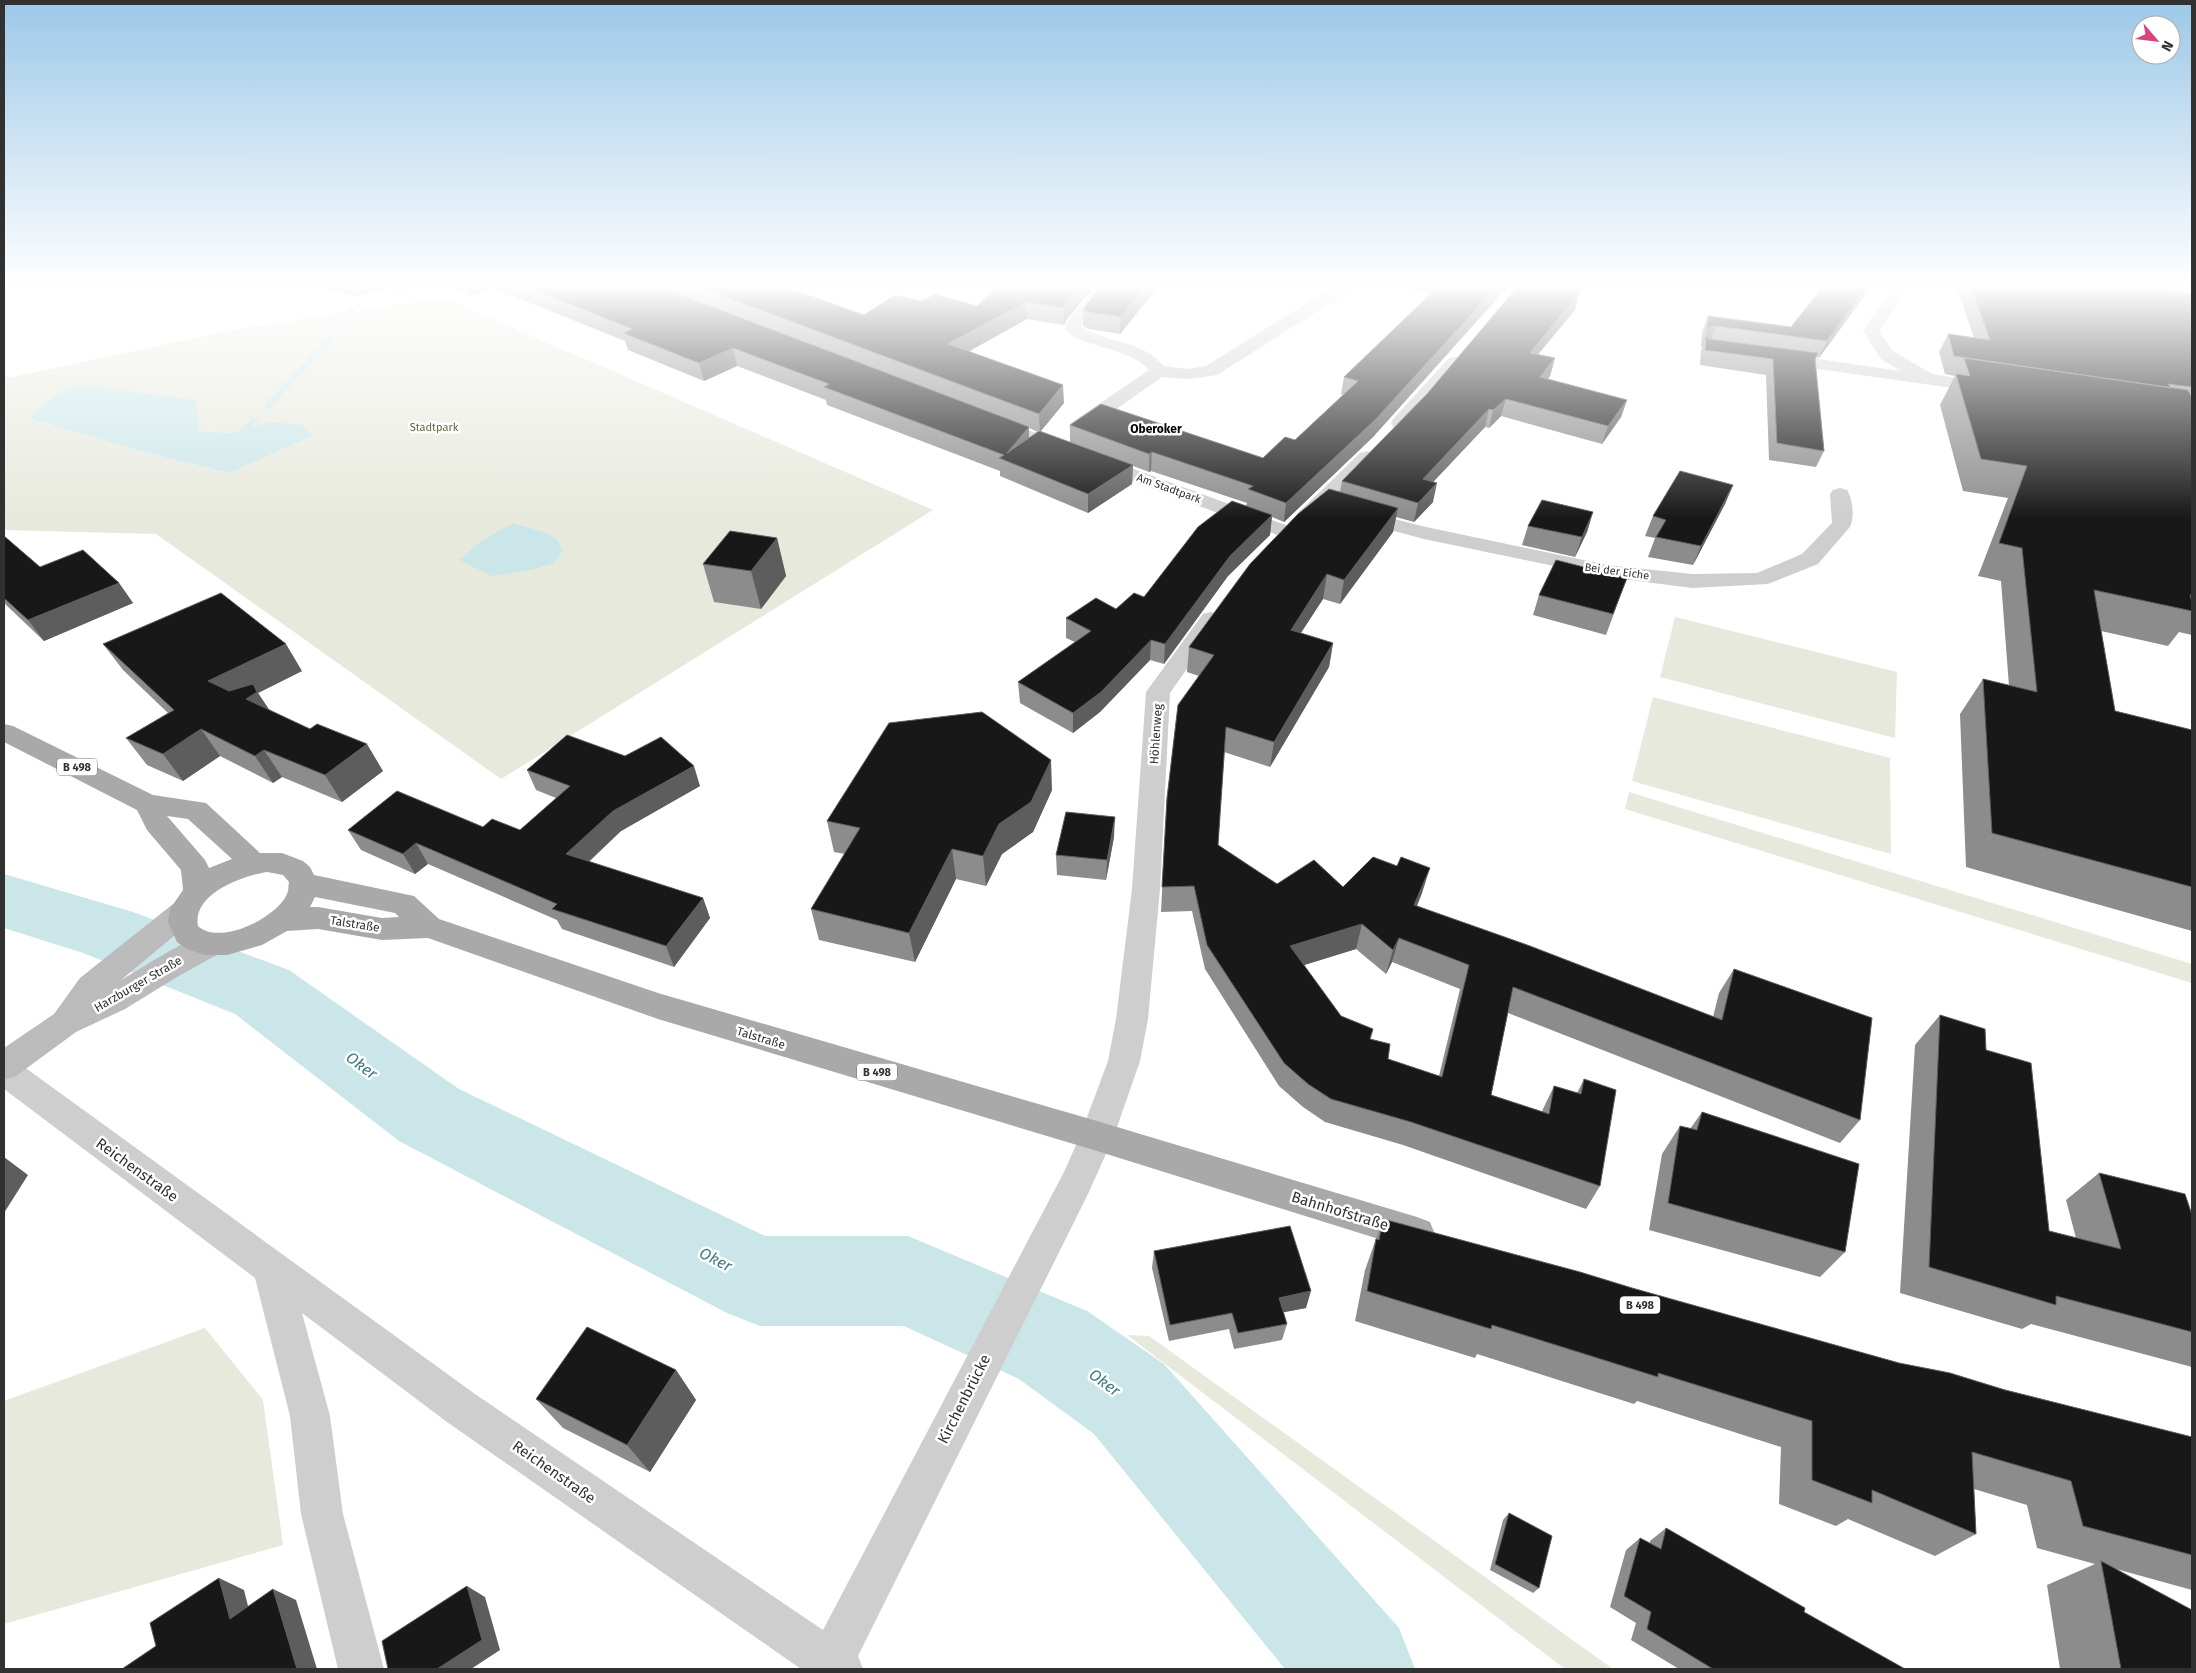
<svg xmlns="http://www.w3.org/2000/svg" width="2196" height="1673" viewBox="0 0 2196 1673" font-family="'Fira Sans',sans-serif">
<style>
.green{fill:#e7e9dd;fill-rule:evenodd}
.water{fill:#cbe6e8}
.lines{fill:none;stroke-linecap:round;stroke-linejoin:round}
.stream{fill:#cbe6e8;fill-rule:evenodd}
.river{fill:#cbe6e8;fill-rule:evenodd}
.street{fill:#cecece;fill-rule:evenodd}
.secondary{fill:#bbb;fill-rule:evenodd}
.primary{fill:#a9a9a9;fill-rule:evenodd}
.wall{fill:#8c8c8c;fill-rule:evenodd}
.shaded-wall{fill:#5d5d5d}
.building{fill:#181818;stroke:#5d5d5d;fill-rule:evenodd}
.labels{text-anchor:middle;stroke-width:5;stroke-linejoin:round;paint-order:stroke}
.far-park-label{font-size:11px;fill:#606941;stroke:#fff}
.far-street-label{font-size:11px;fill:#313131;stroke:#fff}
.shield{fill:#fff;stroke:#6f6f6f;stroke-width:1}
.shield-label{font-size:11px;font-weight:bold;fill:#313131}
.far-quarter-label{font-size:12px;font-weight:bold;fill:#000;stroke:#fff}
.street-label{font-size:12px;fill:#313131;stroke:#fff}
.near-street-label{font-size:15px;fill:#313131;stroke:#fff}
.near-water-label{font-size:16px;font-style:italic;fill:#407b80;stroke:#fff}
</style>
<rect width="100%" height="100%" fill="#fff"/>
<path class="green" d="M 442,297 L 933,510 L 501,779 L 156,534 L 4,530 L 4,376 L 12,377 L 233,330 ZM 28,418 L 231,433 L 269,422 L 228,473 L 143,452 ZM 513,523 L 545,532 L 558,540 L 563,551 L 554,563 Z
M 1675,617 L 1897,672 L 1895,738 L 1660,677 Z
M 1653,697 L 1890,758 L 1891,854 L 1632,781 Z
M 1629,792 L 2192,964 L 2192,983 L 1625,809 Z
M 205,1328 L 263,1400 L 283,1545 L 4,1624 L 4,1401 Z
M 1127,1335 L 1149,1336 L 1613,1669 L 1565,1669 Z"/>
<path class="water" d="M 80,385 L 196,400 L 199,431 L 231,433 L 269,422 L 302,425 L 312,436 L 228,473 L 143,452 L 28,418 L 63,390 Z
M 513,523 L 545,532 L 558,540 L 563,551 L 554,563 L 531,570 L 492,576 L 459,560 L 480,542 Z"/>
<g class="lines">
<path class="stream" d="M 360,303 L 363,305 L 362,306 L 344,316 L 339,315 Z
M 344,321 L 349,322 L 271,408 L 265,408 L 265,404 Z
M 252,417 L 259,419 L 249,431 L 243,431 L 242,429 Z"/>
<path class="river" d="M 4,874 L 133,912 L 289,970 L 459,1089 L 765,1236 L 908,1236 L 1087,1311 L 1164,1364 L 1399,1628 L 1415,1669 L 1285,1669 L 1094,1434 L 1019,1379 L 904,1326 L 760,1326 L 727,1313 L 399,1141 L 235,1014 L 83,953 L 4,928 Z"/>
<path class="street" d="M 1098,284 L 1114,284 L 1082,324 L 1081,327 C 1109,344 1140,339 1164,366 L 1188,369 L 1206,366 L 1337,284 L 1352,284 L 1346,293 L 1217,375 L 1188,379 L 1162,377 L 1085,431 L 1078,433 L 1071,431 L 1069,427 L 1071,423 L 1149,370 C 1128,346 1077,347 1065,329 L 1068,320 Z
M 1896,284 L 1917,284 L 1915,287 L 1908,289 L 1879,331 L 1893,351 L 1932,374 L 1994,384 L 1997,388 L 1994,392 L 1988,393 L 1777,363 L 1771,362 L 1769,358 L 1771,354 L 1777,353 L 1901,371 L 1881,359 L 1863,331 Z
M 1455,357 L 1461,358 L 1464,362 L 1461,366 L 1407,427 L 1400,429 L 1393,427 L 1391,423 L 1393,419 L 1449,358 Z
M 993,417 L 1294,528 L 1297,532 L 1294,536 L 1287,538 L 1280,536 L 986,427 L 984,423 L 986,419 Z
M 1367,451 L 1374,453 L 1377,457 L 1374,461 L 1313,520 L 1306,522 L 1299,520 L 1296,516 L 1299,512 L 1360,453 Z
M 1840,488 L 1847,490 C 1853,498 1855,520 1849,528 L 1818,564 L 1768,584 L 1692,588 L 1607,577 L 1424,539 L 1352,520 L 1349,516 L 1352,512 L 1359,510 L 1426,527 L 1607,565 L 1692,574 L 1757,573 L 1802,554 L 1832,523 L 1830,494 L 1833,490 Z
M 1211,612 L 1219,614 L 1222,619 L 1170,693 L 1160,889 L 1148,1019 L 1140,1061 L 1114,1136 L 1088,1194 L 858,1656 L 863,1669 L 801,1669 L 447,1422 L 302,1313 L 330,1416 L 343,1514 L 384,1669 L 338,1669 L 301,1514 L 290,1416 L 255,1278 L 4,1089 L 4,1057 L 16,1061 L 475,1394 L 823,1630 L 1064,1172 L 1080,1136 L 1108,1061 L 1116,1019 L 1132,889 L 1146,692 L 1203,614 Z"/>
<path class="secondary" d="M 183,901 L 193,904 L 198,912 L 193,920 L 120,981 C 136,971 194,934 210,933 C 214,932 218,935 222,936 L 226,944 L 222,952 L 177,977 L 125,1009 L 76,1032 L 16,1076 L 4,1080 L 4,1048 L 54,1014 L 80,978 L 173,904 Z"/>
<path class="primary" d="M 4,724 L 13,726 L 153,795 L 206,803 L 260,853 L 282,853 L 303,861 L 310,867 L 314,875 L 414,896 L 439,919 L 658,993 L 1097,1121 L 1417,1217 L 1430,1222 L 1435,1234 L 1430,1246 L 1417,1251 L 1097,1151 L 658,1019 L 428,938 L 382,940 L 318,929 L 287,931 L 262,945 L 227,955 L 205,955 L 187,949 L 177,942 L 168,922 L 170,909 L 183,890 L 181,870 L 147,830 L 137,810 L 4,742 ZM 167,816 L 188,819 L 232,859 L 209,868 L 205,860 ZM 267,872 L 283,875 L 289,882 C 288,886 289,890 287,894 C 277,918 219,946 198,926 C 192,894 242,876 267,872 ZM 315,897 L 395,913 L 399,917 L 382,918 L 318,907 L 310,907 Z"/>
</g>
<path class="wall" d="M 304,284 L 422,284 L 398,291 L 392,287 L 357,296 Z
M 444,284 L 790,284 L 784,287 L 864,315 L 922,301 L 977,306 L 1096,284 L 1067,319 L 1064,325 L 1027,319 L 969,351 L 1064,403 L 1041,431 L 1070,442 L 1070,425 L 1263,458 L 1295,440 L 1343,395 L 1341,394 L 1344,377 L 1431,293 L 1381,284 L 1510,284 L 1373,437 L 1284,522 L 1272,517 L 1270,535 L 1228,576 L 1164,664 L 1150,660 L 1100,712 L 1073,733 L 1020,703 L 1018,682 L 1075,642 L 1066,638 L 1066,618 L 1116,609 L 1144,597 L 1246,506 L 1247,503 L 1151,471 L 1149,472 L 1133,466 L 1132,484 L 1088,513 L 1000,476 L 1000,471 L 827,405 L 826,400 L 737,366 L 704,381 L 628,350 L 625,341 L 493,288 L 469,296 ZM 1029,428 L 1038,432 L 1029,438 Z
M 1160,284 L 1120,334 L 1089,329 L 1083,326 L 1083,309 Z
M 1520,284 L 1586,284 L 1579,293 L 1575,310 L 1538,354 L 1555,358 L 1550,376 L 1548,379 L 1627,400 L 1621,417 L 1602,444 L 1501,416 L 1489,428 L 1485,427 L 1433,482 L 1433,502 L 1414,522 L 1396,517 L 1393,532 L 1340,604 L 1323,599 L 1301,633 L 1333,643 L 1329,667 L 1270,767 L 1224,752 L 1218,845 L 1277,884 L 1343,887 L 1422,893 L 1417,906 L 1713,1017 L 1719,993 L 1734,969 L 1860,1120 L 1840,1143 L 1508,1013 L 1491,1095 L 1542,1112 L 1543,1109 L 1554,1086 L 1577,1093 L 1584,1079 L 1600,1186 L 1586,1209 L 1403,1145 L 1325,1122 L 1303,1107 L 1279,1086 L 1205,969 L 1192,911 L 1161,912 L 1167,798 L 1199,676 L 1187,672 L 1189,647 L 1340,492 L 1342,481 L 1427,394 ZM 1356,949 L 1386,974 L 1392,962 L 1460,989 L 1439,1076 L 1388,1059 L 1370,1039 L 1341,1016 L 1304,965 Z
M 1825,284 L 1873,284 L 1819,358 L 1817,357 L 1815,361 L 1824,451 L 1816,467 L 1769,460 L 1766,375 L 1700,365 L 1701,350 L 1703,345 L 1701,347 L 1702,332 L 1708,316 L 1791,327 Z
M 1956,284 L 2192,284 L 2192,635 L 2179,632 L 2168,646 L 2101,631 L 2115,711 L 2192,730 L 2192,931 L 1966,867 L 1960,714 L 1983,679 L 2009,686 L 2001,581 L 1978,576 L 2008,498 L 1963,491 L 1940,405 L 1955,376 L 1945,374 L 1939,352 L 1948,334 L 1974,338 Z
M 1733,485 L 1725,504 L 1693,565 L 1648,557 L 1655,538 L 1645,536 L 1653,516 Z
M 1593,512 L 1587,532 L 1575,557 L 1522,545 L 1528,526 Z
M 4,536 L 40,567 L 119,583 L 133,603 L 44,641 L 4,603 Z
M 777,538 L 786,576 L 761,609 L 714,602 L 703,564 Z
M 1627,578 L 1606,635 L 1533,615 L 1539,595 Z
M 103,644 L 302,671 L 258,693 L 270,711 L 383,771 L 342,802 L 282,777 L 273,783 L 220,756 L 183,781 L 147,765 L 126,738 L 168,713 L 123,670 Z
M 527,770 L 700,786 L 621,831 L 589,862 L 703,898 L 710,918 L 674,967 L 562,929 L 557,920 L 428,864 L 415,874 L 361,850 L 348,830 L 483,827 L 520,830 L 556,798 L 536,790 Z
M 1052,790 L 1033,832 L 1002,854 L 986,886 L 956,879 L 915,962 L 819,940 L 811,909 L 845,854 L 834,852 L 827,821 Z
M 1114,837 L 1106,880 L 1057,875 L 1056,855 Z
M 1940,1015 L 1986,1050 L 2049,1231 L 2076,1238 L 2066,1200 L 2099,1173 L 2192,1215 L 2192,1367 L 2031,1324 L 2022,1329 L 1900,1293 L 1915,1045 Z
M 1702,1112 L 1845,1252 L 1820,1277 L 1649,1230 L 1662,1154 L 1680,1126 L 1690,1129 Z
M 1383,1219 L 1899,1363 L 2192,1437 L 2192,1590 L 2116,1569 L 2192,1669 L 2060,1669 L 2047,1585 L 2095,1564 L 2037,1548 L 2027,1505 L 1974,1489 L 1976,1534 L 1935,1556 L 1848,1519 L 1836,1526 L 1779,1504 L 1781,1447 L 1637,1401 L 1634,1404 L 1477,1354 L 1475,1358 L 1355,1321 L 1365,1270 Z
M 1154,1251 L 1306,1308 L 1283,1312 L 1287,1324 L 1282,1340 L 1234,1349 L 1229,1329 L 1169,1341 L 1152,1268 Z
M 676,1370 L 696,1400 L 650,1472 L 563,1428 L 536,1399 Z
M 1509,1513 L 1539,1588 L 1533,1593 L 1490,1570 L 1503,1520 Z
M 1666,1528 L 1804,1612 L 1905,1669 L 1679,1669 L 1631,1640 L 1636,1623 L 1610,1607 L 1626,1550 L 1640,1538 L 1650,1543 L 1650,1541 Z"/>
<path class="shaded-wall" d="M 352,284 L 392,284 L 392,287 L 357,296 Z
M 395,284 L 422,284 L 398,291 Z
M 465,284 L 492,284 L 493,288 L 469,296 Z
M 762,284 L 790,284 L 764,295 Z
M 1082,284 L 1096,284 L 1067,319 L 1064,325 L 1064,308 L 1066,302 Z
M 1147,284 L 1160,284 L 1120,334 L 1121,317 Z
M 1499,284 L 1510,284 L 1373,437 L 1284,522 L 1286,503 Z
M 1578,284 L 1586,284 L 1578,295 L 1579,293 L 1575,310 L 1525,370 L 1530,353 Z
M 1869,284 L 1873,284 L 1819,358 L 1827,341 Z
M 1026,302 L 1027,319 L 950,362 L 948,344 Z
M 1716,326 L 1710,342 L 1706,335 L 1703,345 L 1701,347 L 1707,331 L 1710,327 Z
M 733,348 L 737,366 L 704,381 L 699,363 Z
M 1555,358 L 1550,376 L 1535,395 L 1540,377 Z
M 1063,385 L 1064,403 L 1040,432 L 1039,414 Z
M 1506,399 L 1501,416 L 1489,428 L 1493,410 Z
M 1627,400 L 1621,417 L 1602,444 L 1608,426 Z
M 1489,409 L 1485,427 L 1419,497 L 1423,479 Z
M 1029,427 L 1029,445 L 1007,453 Z
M 1152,452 L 1151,471 L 1149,472 L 1149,454 Z
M 1133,465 L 1132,484 L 1088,513 L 1088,494 Z
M 1437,483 L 1433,502 L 1414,522 L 1418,503 Z
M 1733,485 L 1725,504 L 1693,565 L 1701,546 Z
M 1398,508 L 1393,532 L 1340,604 L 1344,580 Z
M 1593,512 L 1587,532 L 1575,557 L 1582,537 Z
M 1272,515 L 1270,535 L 1228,576 L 1164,664 L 1165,644 L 1230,556 Z
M 777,538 L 786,576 L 761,609 L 751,571 Z
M 1327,574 L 1323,599 L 1287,654 L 1291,630 Z
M 119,583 L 133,603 L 44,641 L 28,620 Z
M 1151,640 L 1150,660 L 1100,712 L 1073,733 L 1073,713 Z
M 1333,643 L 1329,667 L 1270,767 L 1274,742 Z
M 286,644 L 302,671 L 258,693 L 270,711 L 246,699 L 226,708 L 208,681 Z
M 201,729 L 220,756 L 183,781 L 163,754 Z
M 367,744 L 383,771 L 342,802 L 325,775 Z
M 264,750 L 282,777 L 273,783 L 255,756 Z
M 1051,760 L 1052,790 L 1033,832 L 1002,854 L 986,886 L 983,856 L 999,824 Z
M 694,766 L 700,786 L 621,831 L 575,874 L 566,854 L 613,811 Z
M 1115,817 L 1114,837 L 1106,880 L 1107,860 Z
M 416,843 L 428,864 L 415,874 L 403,854 Z
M 952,849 L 956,879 L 915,962 L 909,933 Z
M 1430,868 L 1422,893 L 1407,929 L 1414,905 Z
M 703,898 L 710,918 L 674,967 L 666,946 Z
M 1362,924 L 1356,949 L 1285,971 L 1290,946 Z
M 1399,938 L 1392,962 L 1386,974 L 1393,950 Z
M 4,1157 L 28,1175 L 4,1213 Z
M 1311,1291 L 1306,1308 L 1275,1314 L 1279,1298 Z
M 676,1370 L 696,1400 L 650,1472 L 627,1445 Z
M 219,1578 L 244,1590 L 254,1630 L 230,1619 Z
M 467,1586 L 485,1597 L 500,1650 L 471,1669 L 437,1669 Z
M 273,1589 L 296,1600 L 317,1669 L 297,1669 Z"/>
<path class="building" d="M 520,284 L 652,284 L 1029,427 L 1007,453 L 1039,431 L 1133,465 L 1088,494 L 999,458 L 1004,455 L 824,387 L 829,384 L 733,348 L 699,363 L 623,333 L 632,329 Z
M 691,284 L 777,284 L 864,315 L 895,295 L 922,301 L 935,294 L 977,306 L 1001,284 L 1082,284 L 1066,302 L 1064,308 L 1026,302 L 948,344 L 1063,385 L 1039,414 Z
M 1103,284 L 1147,284 L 1121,317 L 1088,312 L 1083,309 Z
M 1441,284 L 1499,284 L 1376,419 L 1286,503 L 1248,489 L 1253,486 L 1152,452 L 1149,454 L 1070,425 L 1101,404 L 1263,458 L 1285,437 L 1295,440 L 1358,381 L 1344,377 Z
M 1520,284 L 1578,284 L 1573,292 L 1579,293 L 1530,353 L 1555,358 L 1540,377 L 1627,400 L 1608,426 L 1506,399 L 1493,410 L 1489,409 L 1423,479 L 1437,483 L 1418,503 L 1342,481 L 1427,394 Z
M 1825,284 L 1869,284 L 1827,341 L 1716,326 L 1710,327 L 1707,331 L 1708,316 L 1791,327 Z
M 1970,284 L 2106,284 L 2192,294 L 2192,387 L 2168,384 L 2171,388 L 1954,356 L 1948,334 L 1990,340 Z
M 1706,335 L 1709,339 L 1818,353 L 1815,359 L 1824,451 L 1777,443 L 1773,359 L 1705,350 Z
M 1964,358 L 2188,390 L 2192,398 L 2192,595 L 2190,595 L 2192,603 L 2192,611 L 2094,590 L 2115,711 L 2192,730 L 2192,887 L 1992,833 L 1983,679 L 2037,692 L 2022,548 L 1999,543 L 2027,466 L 1981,459 L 1956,374 L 1970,376 Z
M 1680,471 L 1733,485 L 1701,546 L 1656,537 L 1666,520 L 1653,516 Z
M 1329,489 L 1398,508 L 1344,580 L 1327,574 L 1291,630 L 1333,643 L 1274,742 L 1226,727 L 1218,845 L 1277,884 L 1314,860 L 1343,887 L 1373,857 L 1397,866 L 1401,857 L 1430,868 L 1414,905 L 1530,946 L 1722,1020 L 1734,969 L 1872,1018 L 1860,1120 L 1513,987 L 1491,1095 L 1549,1114 L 1554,1086 L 1581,1094 L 1584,1079 L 1616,1090 L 1600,1186 L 1411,1122 L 1331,1099 L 1308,1084 L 1284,1063 L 1207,945 L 1194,886 L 1162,887 L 1167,798 L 1178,705 L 1214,655 L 1189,647 L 1250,564 L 1298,514 ZM 1362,924 L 1393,950 L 1399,938 L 1469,965 L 1442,1077 L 1388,1059 L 1390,1044 L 1370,1039 L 1373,1029 L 1341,1016 L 1290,946 Z
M 1542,500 L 1593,512 L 1582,537 L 1528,526 Z
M 1232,501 L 1272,515 L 1230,556 L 1165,644 L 1151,640 L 1101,692 L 1073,713 L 1018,682 L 1091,631 L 1066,618 L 1096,598 L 1116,609 L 1134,593 L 1144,597 L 1198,527 Z
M 730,531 L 777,538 L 751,571 L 703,564 Z
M 4,536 L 40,567 L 83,550 L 119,583 L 28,620 L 4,598 Z
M 1556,560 L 1627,578 L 1613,614 L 1539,595 Z
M 221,593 L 286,644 L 208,681 L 229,691 L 253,684 L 257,692 L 246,699 L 310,729 L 317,724 L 367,744 L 325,775 L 264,750 L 255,756 L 201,729 L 163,754 L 126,738 L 174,710 L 103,644 Z
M 982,712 L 1051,760 L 1031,802 L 999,824 L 983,856 L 952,849 L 909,933 L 811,909 L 860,828 L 827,821 L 889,723 Z
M 567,735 L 625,756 L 661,737 L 694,766 L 613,811 L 566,854 L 703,898 L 666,946 L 552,909 L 557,904 L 416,843 L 403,854 L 348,830 L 397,791 L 483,827 L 492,819 L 520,830 L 570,786 L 527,770 Z
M 1066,812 L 1115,817 L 1107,860 L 1056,855 Z
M 1940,1015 L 1985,1029 L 1986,1050 L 2031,1063 L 2049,1231 L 2121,1249 L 2099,1173 L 2185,1194 L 2192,1215 L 2192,1332 L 2056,1296 L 2056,1305 L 1929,1267 Z
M 1702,1112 L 1859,1164 L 1845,1252 L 1668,1203 L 1680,1126 L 1697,1130 Z
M 1383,1219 L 1580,1272 L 1632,1288 L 1899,1363 L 1950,1373 L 2005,1390 L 2192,1437 L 2192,1555 L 2083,1526 L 2071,1481 L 1972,1452 L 1976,1534 L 1872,1490 L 1872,1503 L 1812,1480 L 1812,1421 L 1658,1373 L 1658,1377 L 1492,1325 L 1491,1329 L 1367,1291 L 1376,1239 L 1379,1240 Z
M 1290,1226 L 1311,1291 L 1279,1298 L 1287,1324 L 1238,1333 L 1232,1313 L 1170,1325 L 1154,1251 Z
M 587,1327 L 676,1370 L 627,1445 L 536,1399 Z
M 1509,1513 L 1552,1536 L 1539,1588 L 1495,1564 Z
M 1666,1528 L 1805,1608 L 1804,1612 L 1905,1669 L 1713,1669 L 1647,1629 L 1651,1612 L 1624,1596 L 1640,1538 L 1661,1549 Z
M 2101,1561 L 2192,1610 L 2192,1669 L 2121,1669 Z
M 219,1578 L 230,1619 L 273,1589 L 297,1669 L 122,1669 L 156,1646 L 150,1623 Z
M 467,1586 L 482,1640 L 437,1669 L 388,1669 L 382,1641 Z"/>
<linearGradient id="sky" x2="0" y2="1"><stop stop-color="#9cc8e8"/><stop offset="0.55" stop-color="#fff"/><stop offset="1" stop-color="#fff" stop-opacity="0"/></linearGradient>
<rect width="2196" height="519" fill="url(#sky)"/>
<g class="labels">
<g class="far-park-label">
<text x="434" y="431">Stadtpark</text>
</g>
<g class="far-street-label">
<text transform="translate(1169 488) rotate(20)" y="4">Am Stadtpark</text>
<text transform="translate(1617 571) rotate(8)" y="4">Bei der Eiche</text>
</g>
<g class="shield">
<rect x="57" y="758.5" width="40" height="17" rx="4"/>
<rect x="857" y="1063.5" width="40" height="17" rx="4"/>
<rect x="1620" y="1296.5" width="40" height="17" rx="4"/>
</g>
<g class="shield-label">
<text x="77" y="771">B 498</text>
<text x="877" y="1076">B 498</text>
<text x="1640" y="1309">B 498</text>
</g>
<g class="far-quarter-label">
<text x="1156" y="433">Oberoker</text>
</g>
<g class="street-label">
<text transform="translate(1156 734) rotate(-86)" y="4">Höhlenweg</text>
<text transform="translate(355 924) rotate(9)" y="4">Talstraße</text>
<text transform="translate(138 984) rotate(-30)" y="4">Harzburger Straße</text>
<text transform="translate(761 1038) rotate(17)" y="4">Talstraße</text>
</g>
<g class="near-street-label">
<text transform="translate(137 1170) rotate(36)" y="5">Reichenstraße</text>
<text transform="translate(1340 1211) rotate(17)" y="5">Bahnhofstraße</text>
<text transform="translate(964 1399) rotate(-63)" y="5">Kirchenbrücke</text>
<text transform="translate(554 1472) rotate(35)" y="5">Reichenstraße</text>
</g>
<g class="near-water-label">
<text transform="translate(362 1065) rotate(37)" y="6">Oker</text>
<text transform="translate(716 1259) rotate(27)" y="6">Oker</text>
<text transform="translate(1105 1382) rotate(36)" y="6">Oker</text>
</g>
</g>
<rect width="2196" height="1673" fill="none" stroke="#313131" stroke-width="10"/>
<g transform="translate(2156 40) rotate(118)"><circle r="24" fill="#ffffff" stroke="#adadad"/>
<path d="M0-4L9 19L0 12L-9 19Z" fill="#d7447d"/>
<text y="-8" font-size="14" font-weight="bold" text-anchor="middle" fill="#313131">N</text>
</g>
</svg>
